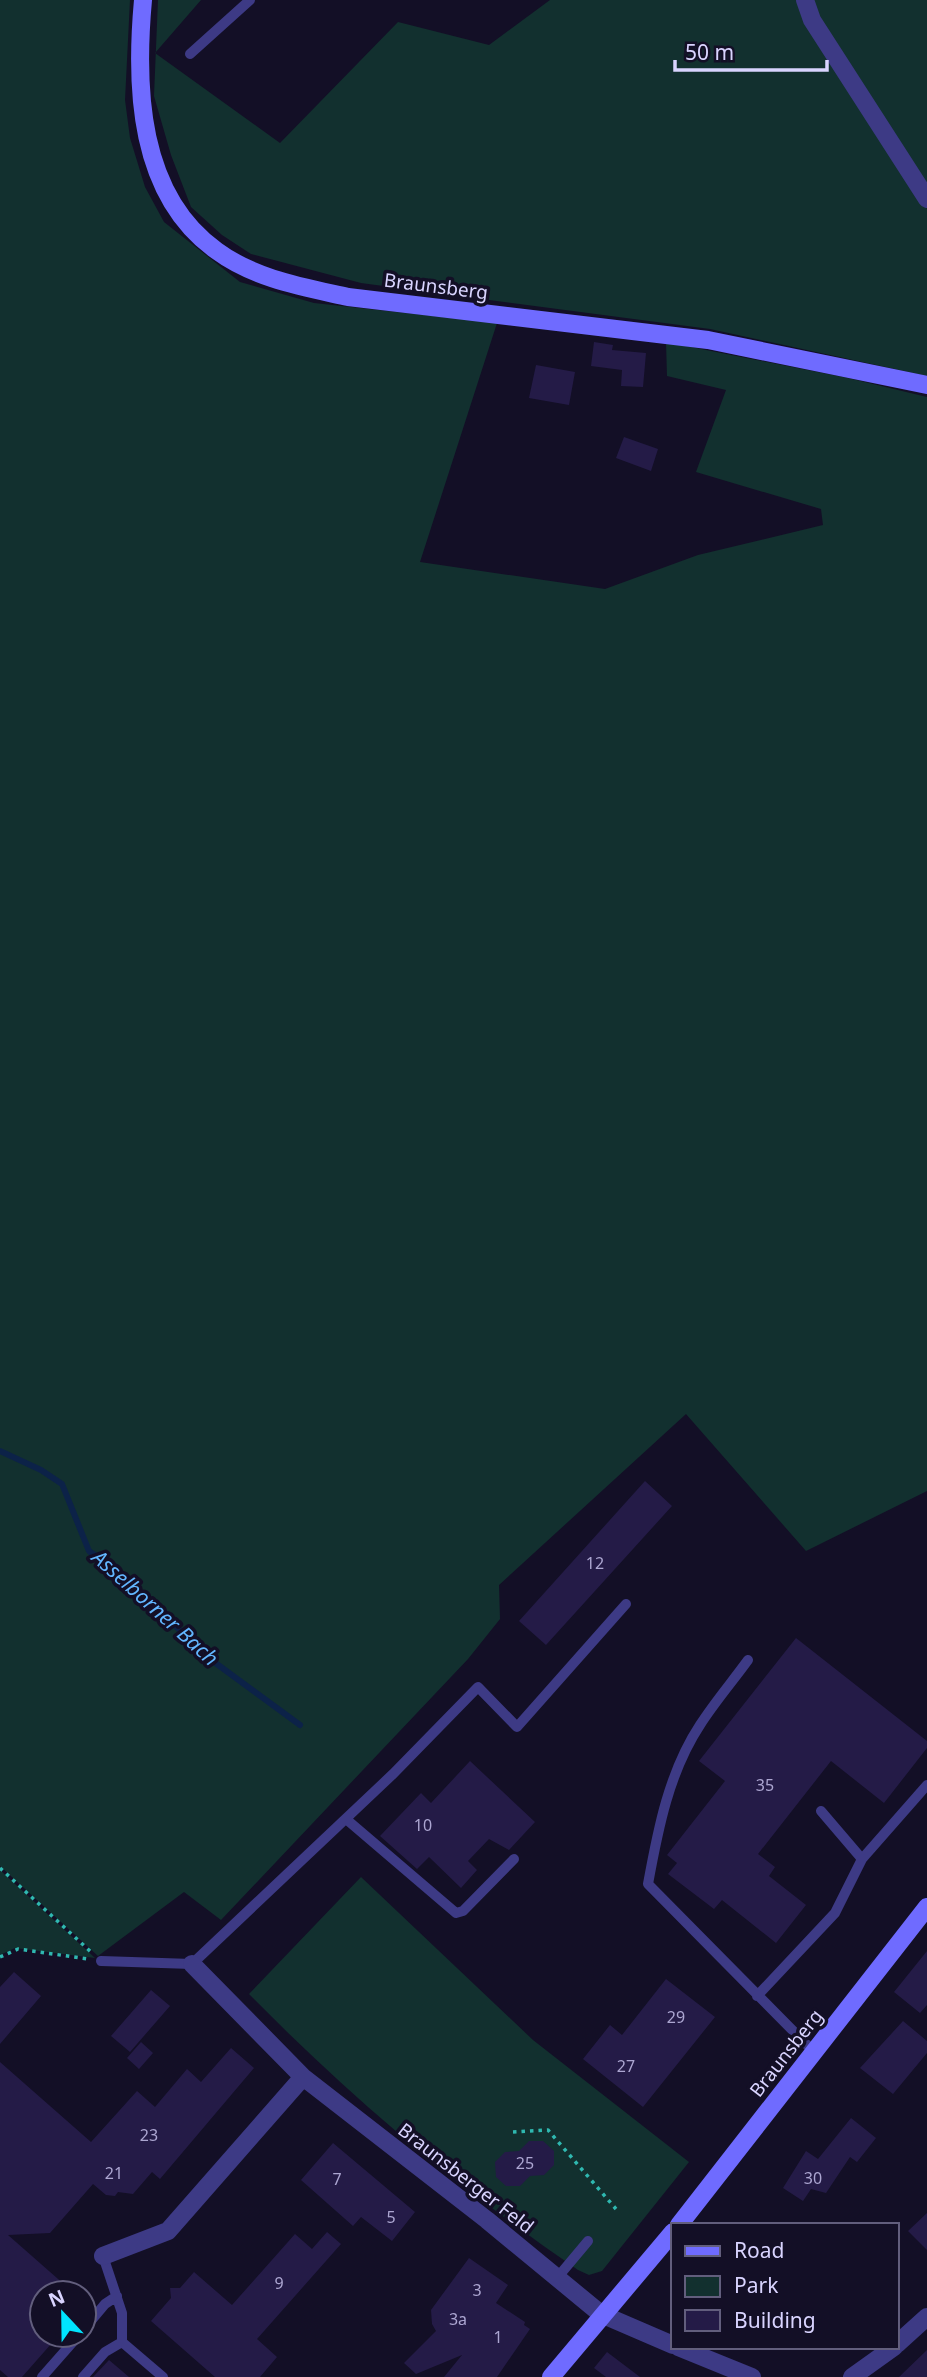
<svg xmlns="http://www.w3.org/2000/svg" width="927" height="2377" viewBox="0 0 927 2377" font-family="'Noto Sans',sans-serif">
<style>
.green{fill:#12302f}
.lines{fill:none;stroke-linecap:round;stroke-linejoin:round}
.stream{stroke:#0c2248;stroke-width:6}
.building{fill:#241b47}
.path{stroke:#2fb8b0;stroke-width:3.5;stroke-dasharray:3.5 5;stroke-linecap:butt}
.service{stroke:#3d3a85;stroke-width:10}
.minor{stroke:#3d3a85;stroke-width:18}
.secondary{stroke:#6f6bff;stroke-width:18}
.labels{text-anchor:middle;stroke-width:7;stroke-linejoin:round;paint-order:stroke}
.number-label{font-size:16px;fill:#aca6d1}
.street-label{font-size:19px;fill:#d9d4ff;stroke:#130f26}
.water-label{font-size:21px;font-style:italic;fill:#62b6ff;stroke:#130f26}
</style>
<rect width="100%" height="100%" fill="#130f26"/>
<path class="green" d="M 0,0 L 130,0 L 125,100 L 130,138 L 145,187 L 164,222 L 240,282 L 314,303 L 497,323 L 420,562 L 605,589 L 698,555 L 823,525 L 821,509 L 696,472 L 726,390 L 667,376 L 666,342 L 848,378 L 927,397 L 927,1491 L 806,1551 L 686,1414 L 499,1585 L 500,1619 L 468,1659 L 221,1920 L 184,1892 L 98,1956 L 0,1866 Z
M 158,0 L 201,0 L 155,53 L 280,143 L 398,22 L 489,45 L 550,0 L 801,0 L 895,161 L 927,209 L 927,376 L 710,329 L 361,283 L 251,254 L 222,235 L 191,207 L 171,155 L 154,96 Z
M 809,0 L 927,0 L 927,192 Z
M 0,1870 L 95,1958 L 15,1948 L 0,1955 Z
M 361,1877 L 533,2040 L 689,2162 L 602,2271 L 589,2275 L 578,2270 C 457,2187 352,2099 249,1994 Z"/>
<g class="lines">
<path class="stream" d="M 0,1451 L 41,1470 L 62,1484 L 89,1551 L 121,1574 L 210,1659 L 300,1725"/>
</g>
<path class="building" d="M 594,342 L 613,345 L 612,350 L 646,353 L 643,387 L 621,386 L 622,370 L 591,366 Z
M 536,365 L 575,372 L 569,405 L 529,398 Z
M 624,437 L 658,449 L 651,471 L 616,458 Z
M 645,1481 L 672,1506 L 546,1645 L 519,1621 Z
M 796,1638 L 927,1741 L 927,1748 L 884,1803 L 831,1761 L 758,1854 L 775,1867 L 769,1876 L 806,1905 L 776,1943 L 722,1900 L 714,1909 L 668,1874 L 677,1863 L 667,1855 L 725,1781 L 699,1761 Z
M 470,1761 L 535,1822 L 509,1850 L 489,1839 L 468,1861 L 477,1870 L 461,1888 L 429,1857 L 417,1869 L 380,1836 L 421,1793 L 431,1803 Z
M 927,1951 L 927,2005 L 920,2013 L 894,1992 Z
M 14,1972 L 41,1996 L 0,2044 L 0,1987 Z
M 666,1979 L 715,2017 L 643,2107 L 583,2059 L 610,2025 L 622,2035 Z
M 151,1990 L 170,2006 L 130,2052 L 111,2036 Z
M 903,2021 L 927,2041 L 927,2053 L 893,2094 L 860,2068 Z
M 141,2042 L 153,2053 L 139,2069 L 127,2058 Z
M 231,2048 L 254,2068 L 160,2179 L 152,2172 L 133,2194 L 118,2192 L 115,2196 L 106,2195 L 93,2184 L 50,2233 L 8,2235 L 74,2293 L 42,2293 L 42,2335 L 59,2335 L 22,2377 L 8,2377 L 0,2370 L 0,2062 L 91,2142 L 137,2091 L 155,2107 L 187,2069 L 201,2082 Z
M 851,2118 L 876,2138 L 857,2162 L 850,2157 L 826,2193 L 811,2189 L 803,2201 L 783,2188 L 806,2151 L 818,2159 Z
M 529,2141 L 543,2141 L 554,2151 L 554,2165 L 544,2175 L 530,2176 L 520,2186 L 506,2186 L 496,2177 L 495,2162 L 505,2152 L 519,2151 Z
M 333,2143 L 415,2212 L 392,2241 L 361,2217 L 353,2226 L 301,2180 Z
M 927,2213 L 927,2250 L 908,2231 Z
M 327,2232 L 341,2244 L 257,2339 L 277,2357 L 260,2377 L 215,2377 L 151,2321 L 171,2298 L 170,2288 L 180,2288 L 194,2272 L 232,2305 L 295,2234 L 312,2249 Z
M 469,2258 L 508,2285 L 496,2303 L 525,2322 L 524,2325 L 530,2329 L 497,2377 L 444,2377 L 462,2355 L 416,2374 L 404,2363 L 436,2331 L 432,2324 L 431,2310 Z
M 927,2350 L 927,2377 L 899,2377 Z
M 607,2352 L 640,2377 L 606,2377 L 594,2368 Z
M 109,2360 L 129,2377 L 93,2377 Z"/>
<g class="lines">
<path class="path" d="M 0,1868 L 91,1952
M 0,1957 L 18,1949 L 88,1959
M 513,2132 L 548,2130 L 616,2209"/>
<path class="service" d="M 190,54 L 250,0
M 748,1660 C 732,1682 714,1703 700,1725 C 669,1772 658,1829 648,1884 L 814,2052
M 346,1819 L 456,1913 L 463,1911 L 514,1859
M 862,1859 L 927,1785
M 101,1961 L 192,1964 L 393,1774 L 478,1687 L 517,1727 L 626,1604
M 757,1996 L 835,1913 L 862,1859 L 821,1811
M 103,2256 L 122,2313 L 122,2342 L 163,2377
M 557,2278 L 588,2241
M 84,2329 L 105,2304 L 117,2296
M 42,2377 L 79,2335
M 83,2377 L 105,2352 L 122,2342"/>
<path class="minor" d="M 805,0 L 812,20 L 927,199
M 192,1964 L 303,2077 L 487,2220 L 601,2314 L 673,2345
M 103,2256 L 168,2231 L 303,2077
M 897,2344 L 927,2317
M 678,2347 L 752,2377
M 852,2377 L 894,2347"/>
<path class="secondary" d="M 143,0 C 135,87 138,195 217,251 C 255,279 303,287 348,297 L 708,340 L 927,385
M 679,2225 L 927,1907
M 551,2377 L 673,2232"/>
</g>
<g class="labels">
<g class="number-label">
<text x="595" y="1569">12</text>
<text x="765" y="1791">35</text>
<text x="423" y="1831">10</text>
<text x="676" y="2023">29</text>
<text x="626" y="2072">27</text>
<text x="149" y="2141">23</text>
<text x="525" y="2169">25</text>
<text x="114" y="2179">21</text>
<text x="813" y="2184">30</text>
<text x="337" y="2185">7</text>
<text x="391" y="2223">5</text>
<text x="279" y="2289">9</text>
<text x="477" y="2296">3</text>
<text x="458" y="2325">3a</text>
<text x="498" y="2343">1</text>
</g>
<g class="street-label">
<text transform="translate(436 286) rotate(7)" y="7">Braunsberg</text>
<text transform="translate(786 2053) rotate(-52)" y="7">Braunsberg</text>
<text transform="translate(466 2178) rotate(38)" y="7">Braunsberger Feld</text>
</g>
<g class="water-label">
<text transform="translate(155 1608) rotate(42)" y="7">Asselborner Bach</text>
</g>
</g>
<rect x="671" y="2223" width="228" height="126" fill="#130f26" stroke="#625e7d" stroke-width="2"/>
<rect x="685" y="2246" width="35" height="10" fill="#6f6bff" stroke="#625e7d" stroke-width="2"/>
<text x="734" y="2258" font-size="21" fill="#d9d4ff">Road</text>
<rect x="685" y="2276" width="35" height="21" fill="#12302f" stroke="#625e7d" stroke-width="2"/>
<text x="734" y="2293" font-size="21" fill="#d9d4ff">Park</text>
<rect x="685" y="2310" width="35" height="21" fill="#241b47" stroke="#625e7d" stroke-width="2"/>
<text x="734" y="2328" font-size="21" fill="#d9d4ff">Building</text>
<g transform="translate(63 2314) rotate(338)"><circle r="33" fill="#130f26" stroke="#625e7d" stroke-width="2"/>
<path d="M0-5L12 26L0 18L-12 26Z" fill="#00e5ff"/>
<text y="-10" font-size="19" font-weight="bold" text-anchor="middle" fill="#d9d4ff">N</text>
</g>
<path d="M675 60v10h152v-10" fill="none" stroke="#d9d4ff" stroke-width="3.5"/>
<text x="685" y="60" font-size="21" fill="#d9d4ff" stroke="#130f26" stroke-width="5" paint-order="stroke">50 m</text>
</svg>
